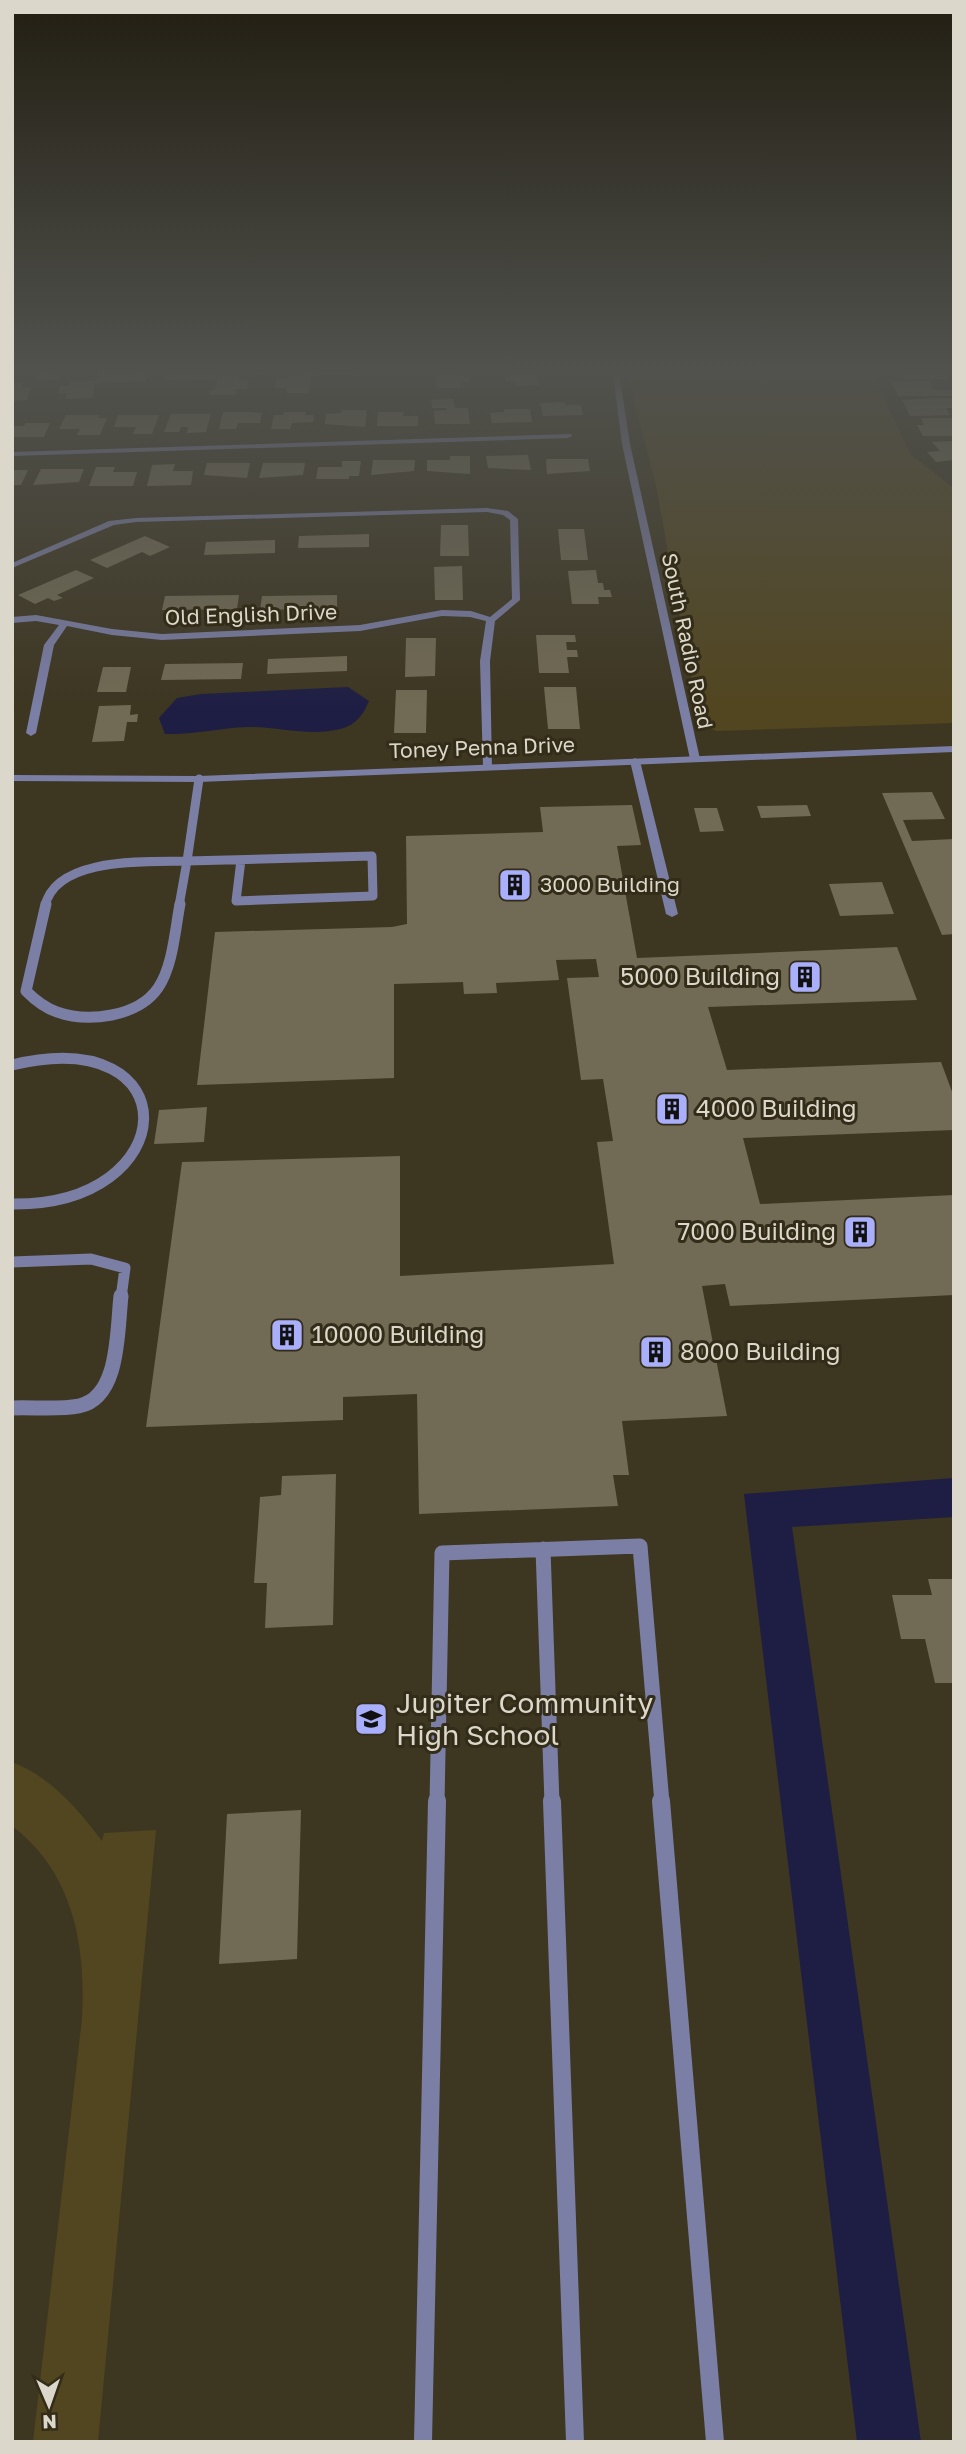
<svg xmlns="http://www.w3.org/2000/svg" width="966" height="2454" viewBox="0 0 966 2454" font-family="'Golos Text',sans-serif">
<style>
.green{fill:#524620}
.water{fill:#1e1d44}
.building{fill:#716a54}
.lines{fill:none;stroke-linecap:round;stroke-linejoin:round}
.service-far3{stroke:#7b7ea5;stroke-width:9}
.service-far2{stroke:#7b7ea5;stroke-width:11}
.service-far1{stroke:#7b7ea5;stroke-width:15}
.service{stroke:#7b7ea5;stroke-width:18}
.minor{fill:#7b7ea5;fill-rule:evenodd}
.tertiary{fill:#7b7ea5;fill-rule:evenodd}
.labels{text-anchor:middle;stroke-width:6;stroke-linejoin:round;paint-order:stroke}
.far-street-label{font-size:21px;fill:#dbd7ca;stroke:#322c18}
.far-poi-label{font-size:21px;fill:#dbd7ca;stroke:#322c18;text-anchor:start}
.poi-label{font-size:24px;fill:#dbd7ca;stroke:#322c18;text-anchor:start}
.near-poi-label{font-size:28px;fill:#dbd7ca;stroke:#322c18;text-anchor:start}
</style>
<rect width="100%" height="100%" fill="#3d3621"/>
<path class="green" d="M 625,366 L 868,366 L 911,455 L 954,488 L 954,723 L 717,731 L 700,725 L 656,486 Z
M 12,1762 C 51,1777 78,1809 102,1841 L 104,1833 L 156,1830 L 98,2442 L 33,2442 L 82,2019 C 86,1946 74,1873 12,1826 Z"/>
<path class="water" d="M 348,687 L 369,701 C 363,715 356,725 340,729 C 310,737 276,726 247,727 C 219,728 193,735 165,734 L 159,718 L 177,698 L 201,694 Z
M 954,1478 L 954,1517 L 792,1527 L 921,2442 L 857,2442 L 744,1494 Z"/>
<path class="building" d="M 251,366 L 275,366 L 274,374 L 250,375 Z
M 323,366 L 360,367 L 360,375 L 310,376 L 309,393 L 286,393 L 286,388 L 275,388 L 276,379 L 287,379 L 287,374 L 309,373 L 309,368 L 323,368 Z
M 385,366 L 432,366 L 432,370 L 457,370 L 458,375 L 469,375 L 469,382 L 460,382 L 461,388 L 437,388 L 436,373 L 385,374 Z
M 537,366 L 584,366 L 585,369 L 538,370 Z
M 884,366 L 942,369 L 949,379 L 903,379 L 899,371 L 887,371 Z
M 512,368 L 535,368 L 539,385 L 517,386 L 515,381 L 506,381 L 505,374 L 513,374 Z
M 134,369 L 133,373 L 147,372 L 146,381 L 95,383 L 92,398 L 65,399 L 67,393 L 58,394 L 60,386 L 69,386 L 70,381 L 97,380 L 99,370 Z
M 203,369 L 216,371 L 215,376 L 239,376 L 238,381 L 248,381 L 247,389 L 236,389 L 236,395 L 209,395 L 210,390 L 215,390 L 217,379 L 165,380 L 167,370 Z
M 62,370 L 60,379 L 36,380 L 39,371 Z
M 929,381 L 933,390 L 954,390 L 954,396 L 898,396 L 891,382 Z
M 12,382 L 24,382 L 22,387 L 31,387 L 27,400 L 12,401 Z
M 939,398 L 954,398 L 954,408 L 946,408 L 950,415 L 910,416 L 902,400 Z
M 453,399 L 455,408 L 468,408 L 470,424 L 435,424 L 434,411 L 447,410 L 446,408 L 432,408 L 431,400 Z
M 564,402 L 565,405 L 581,405 L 583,415 L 543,416 L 540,403 Z
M 504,409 L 530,409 L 532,422 L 492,423 L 490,413 L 504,412 Z
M 341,410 L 367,410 L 365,427 L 325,424 L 326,414 L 341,413 Z
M 223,412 L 250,412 L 262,413 L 260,423 L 238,423 L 236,429 L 219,429 Z
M 284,412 L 306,412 L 305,415 L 314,415 L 313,422 L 292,423 L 290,429 L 271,429 L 274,415 L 283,415 Z
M 378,412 L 404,412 L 403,416 L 418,416 L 418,426 L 377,426 Z
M 171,414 L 211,414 L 206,432 L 187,433 L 188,427 L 181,427 L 179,432 L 164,432 Z
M 66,415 L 99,415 L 98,418 L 107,418 L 100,435 L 77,435 L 80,429 L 59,429 Z
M 118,415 L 159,415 L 152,434 L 133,434 L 136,427 L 114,427 Z
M 921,418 L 954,418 L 954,436 L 923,436 L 917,425 L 924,425 Z
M 25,423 L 50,423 L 44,437 L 12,437 L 12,426 L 24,426 Z
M 954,441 L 954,460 L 936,462 L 927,452 L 940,451 L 932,442 Z
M 528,455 L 531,470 L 488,468 L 486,456 Z
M 450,456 L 470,456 L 470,474 L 427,471 L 427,460 L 450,460 Z
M 546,459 L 588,459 L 590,471 L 547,474 Z
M 373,460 L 415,460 L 414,471 L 371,475 Z
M 342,461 L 361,461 L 359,476 L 349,476 L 349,479 L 316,479 L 318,467 L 342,467 Z
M 207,463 L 250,463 L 247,478 L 204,475 Z
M 263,463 L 305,463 L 303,475 L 259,478 Z
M 175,464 L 173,471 L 193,471 L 191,485 L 147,486 L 152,465 Z
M 96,467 L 115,467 L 113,472 L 137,472 L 133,486 L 89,486 Z
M 41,469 L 84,469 L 79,482 L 33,485 Z
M 12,470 L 28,470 L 21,485 L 12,485 Z
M 441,525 L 468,525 L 469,556 L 440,556 Z
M 558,529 L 584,529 L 588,560 L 561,560 Z
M 369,534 L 369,547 L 298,548 L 299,536 Z
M 145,536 L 170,547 L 150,556 L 142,552 L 107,568 L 90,560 Z
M 275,540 L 275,553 L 204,555 L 206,542 Z
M 462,566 L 463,600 L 435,600 L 434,567 Z
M 76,570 L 94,578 L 57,595 L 63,598 L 54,601 L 48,598 L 35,604 L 18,595 Z
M 596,570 L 598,583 L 603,583 L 604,590 L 610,590 L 612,597 L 598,597 L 599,604 L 572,604 L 568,571 Z
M 239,595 L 237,609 L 162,610 L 165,596 Z
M 337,595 L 337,608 L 260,610 L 262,596 Z
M 536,635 L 575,635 L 576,642 L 566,642 L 567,650 L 577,650 L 578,657 L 567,657 L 569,673 L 539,673 Z
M 406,638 L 436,638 L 435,676 L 405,677 Z
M 347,656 L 347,671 L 267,674 L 268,659 Z
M 243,663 L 241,679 L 161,680 L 165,664 Z
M 103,667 L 131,667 L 126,692 L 97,692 Z
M 544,687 L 576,687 L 580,729 L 548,729 Z
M 396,690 L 427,690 L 426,733 L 394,733 Z
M 131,705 L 130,715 L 138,714 L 137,722 L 127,722 L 124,741 L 92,742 L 99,706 Z
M 932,792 L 945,819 L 903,820 L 912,841 L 954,839 L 954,934 L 942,935 L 882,793 Z
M 632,805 L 641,845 L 617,846 L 637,958 L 897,947 L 917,1000 L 708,1007 L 727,1070 L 941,1062 L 954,1097 L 954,1130 L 743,1138 L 760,1204 L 954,1195 L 954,1295 L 730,1306 L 725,1284 L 702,1286 L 727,1416 L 622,1421 L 629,1475 L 613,1475 L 618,1506 L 419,1514 L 417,1394 L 343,1397 L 343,1420 L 146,1427 L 182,1162 L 400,1156 L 400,1276 L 614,1264 L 597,1142 L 613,1141 L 603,1079 L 581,1080 L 567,978 L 599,977 L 596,959 L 556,960 L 559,980 L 496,983 L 497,993 L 464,994 L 463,982 L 394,984 L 394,1078 L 197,1085 L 215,932 L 392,927 L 407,924 L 406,836 L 543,832 L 540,807 Z
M 807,805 L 811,816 L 761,818 L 757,806 Z
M 694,808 L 717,808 L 724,831 L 700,832 Z
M 882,882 L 894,914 L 840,916 L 829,884 Z
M 207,1107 L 204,1142 L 154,1144 L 159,1110 Z
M 336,1474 L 333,1625 L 265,1628 L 267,1583 L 254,1583 L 260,1497 L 281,1495 L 282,1476 Z
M 928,1579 L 954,1579 L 954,1683 L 935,1683 L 925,1639 L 901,1639 L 892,1595 L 932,1595 Z
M 301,1810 L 297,1959 L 219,1964 L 227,1814 Z"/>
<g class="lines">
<path class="service-far3" d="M 187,861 L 199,779
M 187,861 L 372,856 L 373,896 L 236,901 L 241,860
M 45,906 C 56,856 148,862 187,861
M 179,906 L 187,861"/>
<path class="service-far2" d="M 46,904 L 26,991 C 35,1000 45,1008 57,1012 C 88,1023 138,1017 158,988 C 173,966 175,930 180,904
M 12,1065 C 191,1022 184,1206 12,1204
M 12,1262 L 91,1259 L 125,1268 L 121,1298"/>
<path class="service-far1" d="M 12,1408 C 33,1407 58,1410 79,1406 C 120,1398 117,1330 121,1296
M 543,1549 L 552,1803
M 437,1803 L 442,1553 L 640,1546 L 662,1803"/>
<path class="service" d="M 552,1801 L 575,2442
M 661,1801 L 715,2442
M 423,2442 L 437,1801"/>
<path class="minor" d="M 612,366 L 618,366 L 630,444 L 700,759 L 695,762 L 690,759 L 622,444 Z
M 571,434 L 572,436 L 568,438 L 12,456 L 12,452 Z
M 487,508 L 508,511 L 518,519 L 520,600 L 495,621 L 490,661 L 492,769 L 483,767 L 480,661 L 486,621 L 470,617 L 442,616 L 360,631 L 162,640 L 112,635 L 67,626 L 54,645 L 36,733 L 31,736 L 26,733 L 44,645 L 59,625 L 36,621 L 12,623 L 12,617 L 36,615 L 112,629 L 162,634 L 360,625 L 442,610 L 471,611 L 490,617 L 512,599 L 510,520 L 503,515 L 487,512 L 136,522 L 114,525 L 12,568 L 12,563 L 109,521 L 136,518 Z
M 635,758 L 640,761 L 678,914 L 672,917 L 666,914 L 630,761 Z"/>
<path class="tertiary" d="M 954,746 L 954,752 L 199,782 L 12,781 L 12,775 L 199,776 Z"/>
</g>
<linearGradient id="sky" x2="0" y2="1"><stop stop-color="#221e12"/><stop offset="0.52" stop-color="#51524e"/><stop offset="1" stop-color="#51524e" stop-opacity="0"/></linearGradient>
<rect width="966" height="709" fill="url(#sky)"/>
<defs>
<symbol id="building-square" viewBox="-11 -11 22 22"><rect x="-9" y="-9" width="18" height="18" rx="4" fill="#aaaffb" stroke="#322c18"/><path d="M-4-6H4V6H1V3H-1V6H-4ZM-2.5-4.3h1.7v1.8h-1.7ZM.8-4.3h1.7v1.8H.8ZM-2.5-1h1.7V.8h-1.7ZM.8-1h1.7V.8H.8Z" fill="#111"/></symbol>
<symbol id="school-square" viewBox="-11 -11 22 22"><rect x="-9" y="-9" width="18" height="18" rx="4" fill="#aaaffb" stroke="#322c18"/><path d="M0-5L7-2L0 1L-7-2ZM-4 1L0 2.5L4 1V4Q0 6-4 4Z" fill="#111"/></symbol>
</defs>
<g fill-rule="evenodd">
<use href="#building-square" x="496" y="866" width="38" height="38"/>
<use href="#building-square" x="786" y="958" width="38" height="38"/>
<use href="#building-square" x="653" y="1090" width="38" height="38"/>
<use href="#building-square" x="841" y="1213" width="38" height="38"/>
<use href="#building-square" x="268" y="1316" width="38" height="38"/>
<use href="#building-square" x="637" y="1333" width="38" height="38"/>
<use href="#school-square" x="352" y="1700" width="38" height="38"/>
</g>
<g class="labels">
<g class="far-street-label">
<text transform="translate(251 615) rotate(-2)" y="7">Old English Drive</text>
<text transform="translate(687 641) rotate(78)" y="7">South Radio Road</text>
<text transform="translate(482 748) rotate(-2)" y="7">Toney Penna Drive</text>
</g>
<g class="far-poi-label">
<text x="540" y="892">3000 Building</text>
</g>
<g class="poi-label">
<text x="780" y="985" text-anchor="end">5000 Building</text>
<text x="696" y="1117">4000 Building</text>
<text x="836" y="1240" text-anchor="end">7000 Building</text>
<text x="312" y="1343">10000 Building</text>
<text x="680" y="1360">8000 Building</text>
</g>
<g class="near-poi-label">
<text x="396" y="1713">Jupiter Community<tspan x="396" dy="32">High School</tspan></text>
</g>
</g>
<rect width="966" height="2454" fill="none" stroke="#dbd7ca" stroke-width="28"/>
<g transform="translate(49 2405) rotate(178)" stroke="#322c18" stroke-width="5" paint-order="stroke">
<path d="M0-5L12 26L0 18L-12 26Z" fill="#dbd7ca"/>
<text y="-10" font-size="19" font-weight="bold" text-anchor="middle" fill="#dbd7ca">N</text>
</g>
</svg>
